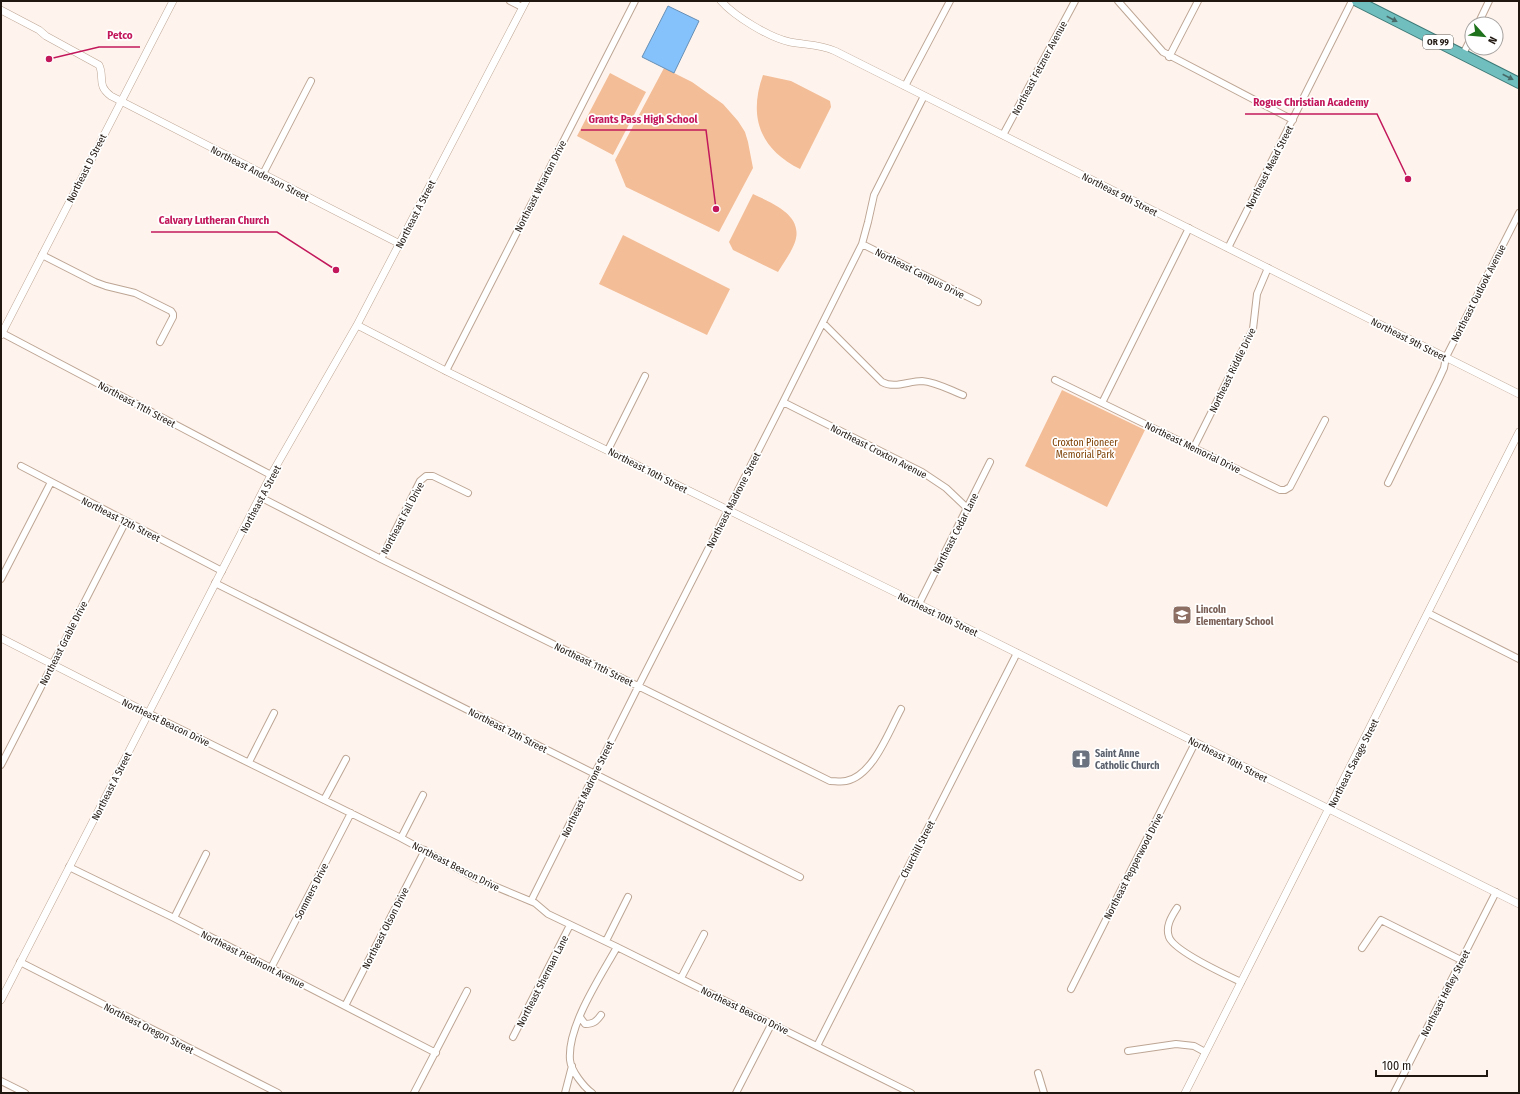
<svg xmlns="http://www.w3.org/2000/svg" width="1520" height="1094" viewBox="0 0 1520 1094" font-family="'Fira Sans Condensed',sans-serif">
<style>
.green{fill:#f3bd97}
.water{fill:#85c2fb;stroke:#678fb5}
.lines{fill:none;stroke-linecap:round;stroke-linejoin:round}
.minor-casing{stroke:#bda594;stroke-width:8}
.tertiary-casing{stroke:#bda594;stroke-width:8}
.trunk-casing{stroke:#3d7876;stroke-width:12}
.minor{stroke:#fff;stroke-width:6}
.tertiary{stroke:#fff;stroke-width:7}
.trunk{stroke:#70bebe;stroke-width:10}
.oneway{fill:#486a68}
.labels{text-anchor:middle;stroke-width:3.5;stroke-linejoin:round;paint-order:stroke}
.shield{fill:#fff;stroke:#635d58;stroke-width:1}
.shield-label{font-size:9px;font-weight:bold;fill:#201711}
.street-label{font-size:10px;fill:#201711;stroke:#fff}
.park-label{font-size:10px;fill:#7d3f02;stroke:#fff}
.education-label{font-size:10px;font-weight:bold;fill:#785e54;stroke:#fff;text-anchor:start}
.worship-label{font-size:10px;font-weight:bold;fill:#5b616d;stroke:#fff;text-anchor:start}
.leader{fill:none;stroke:#c2185b;stroke-width:1.5}
.callout-dot{fill:#c2185b;stroke:#fff;stroke-width:1.5}
.callout-label{font-size:11px;text-anchor:middle;font-weight:bold;fill:#c2185b;stroke:#fff;stroke-width:3.5;stroke-linejoin:round;paint-order:stroke}
</style>
<rect width="100%" height="100%" fill="#fff4ed"/>
<path class="green" d="M 664,68 L 692,82 L 723,104 L 738,121 L 745,132 L 748,142 L 753,168 L 719,232 L 626,187 L 615,160 Z
M 610,73 L 646,92 L 613,155 L 577,136 Z
M 763,75 L 791,81 L 830,101 L 831,107 L 800,169 C 760,149 748,117 763,75 Z
M 753,194 C 772,203 804,215 795,242 C 791,253 784,262 778,272 L 733,250 L 729,242 Z
M 623,235 L 730,289 L 707,335 L 599,284 Z
M 1062,390 L 1145,430 L 1107,507 L 1025,466 Z"/>
<path class="water" d="M 668,6 L 699,21 L 674,73 L 642,57 Z"/>
<g class="lines">
<defs>
<path id="minor" d="M 510,1 L 522,7
M 1118,1 L 1163,52 L 1293,120
M 1478,24 L 1489,1
M 1463,54 L 1472,36
M 1169,57 L 1198,1
M 905,86 L 950,1
M 1003,135 L 1075,1
M 263,174 L 311,81
M 862,244 L 978,302
M 1228,248 L 1352,1
M 42,255 L 95,282 L 106,286 L 135,293 L 171,311 L 173,314 L 173,317 L 160,342
M 823,323 L 882,382 C 895,389 908,381 922,381 C 936,382 950,390 963,395
M 2,333 L 271,475
M 446,371 L 635,1
M 1055,380 L 1280,490 L 1285,490 L 1290,487 L 1325,420
M 783,402 L 922,472 L 946,488 L 967,508
M 1102,403 L 1189,228
M 1194,447 L 1253,329 L 1257,294 L 1268,268
M 608,450 L 645,376
M 21,466 L 222,571
M 1388,483 L 1438,381 L 1444,368 L 1446,357 L 1519,213
M 260,497 L 381,559 L 830,781 C 835,781 841,782 846,781 C 873,776 889,731 901,709
M 381,559 L 420,481 L 426,476 L 433,476 L 468,493
M 1,579 L 51,482
M 215,583 L 800,877
M 919,604 L 990,462
M 1428,613 L 1519,659
M 148,713 L 401,838 L 475,878 L 535,903 L 548,914 L 617,947 L 911,1093
M 249,762 L 274,713
M 1,765 L 126,521
M 324,800 L 346,759
M 401,838 L 423,795
M 69,867 L 174,918 L 436,1053
M 531,901 L 639,685 L 783,402 L 862,244 L 868,222 L 874,195 L 924,96
M 1177,908 C 1172,916 1165,926 1169,937 C 1174,951 1226,975 1241,982
M 174,918 L 206,854
M 606,941 L 628,897
M 1362,948 L 1381,920 L 1461,960
M 20,962 L 278,1093
M 271,968 L 351,813
M 681,978 L 704,934
M 1071,989 L 1195,743
M 345,1006 L 425,850
M 580,1017 L 585,1024 C 593,1024 596,1022 601,1015
M 513,1037 L 570,925
M 817,1046 L 1017,653
M 1128,1051 L 1176,1044 L 1194,1046 L 1205,1052
M 1038,1073 L 1044,1093
M 1,1081 L 25,1093
M 414,1093 L 467,991
M 565,1093 L 572,1066
M 592,1093 C 584,1087 571,1071 570,1060 C 567,1026 601,976 617,947
M 736,1093 L 772,1023
M 1394,1093 L 1496,892"/>
<path id="tertiary" d="M 721,1 C 734,16 770,38 790,42 C 805,45 820,44 835,51 L 1519,394
M 1,10 L 39,30 L 46,36 L 99,65 C 105,77 96,85 111,96 L 400,244
M 357,325 L 446,371 L 919,604 L 1519,904
M 1,335 L 173,1
M 1,638 L 148,713
M 1,1000 L 271,475 L 357,325 L 526,1
M 1185,1093 L 1519,432"/>
<path id="trunk" d="M 1357,1 L 1519,83"/>
</defs>
<use href="#minor" class="minor-casing"/>
<use href="#tertiary" class="tertiary-casing"/>
<use href="#trunk" class="trunk-casing"/>
<use href="#minor" class="minor"/>
<use href="#tertiary" class="tertiary"/>
<use href="#trunk" class="trunk"/>
</g>
<defs><path id="oneway-solid" d="M-6-.8H1V-3.2L6.5 0L1 3.2V.8H-6Z"/></defs>
<g class="oneway">
<use href="#oneway-solid" transform="translate(1392 19) rotate(27)"/>
<use href="#oneway-solid" transform="translate(1508 77) rotate(27)"/>
</g>
<defs>
<symbol id="school-square" viewBox="-11 -11 22 22"><rect x="-9" y="-9" width="18" height="18" rx="4" fill="#8d6e63" stroke="#fff"/><path d="M0-5L7-2L0 1L-7-2ZM-4 1L0 2.5L4 1V4Q0 6-4 4Z" fill="#fff"/></symbol>
<symbol id="church-square" viewBox="-11 -11 22 22"><rect x="-9" y="-9" width="18" height="18" rx="4" fill="#6b7280" stroke="#fff"/><path d="M-1.2-6h2.4v3.5h3.3v2.4h-3.3V6h-2.4V-.1h-3.3v-2.4h3.3Z" fill="#fff"/></symbol>
</defs>
<g fill-rule="evenodd">
<use href="#school-square" x="1171" y="604" width="22" height="22"/>
<use href="#church-square" x="1070" y="748" width="22" height="22"/>
</g>
<g class="labels">
<rect class="shield" x="1423" y="35" width="30" height="14" rx="3"/>
<g class="shield-label">
<text x="1438" y="45">OR 99</text>
</g>
<g class="street-label">
<text transform="translate(1039 68) rotate(-62)" y="4">Northeast Fetzner Avenue</text>
<text transform="translate(1269 167) rotate(-63)" y="4">Northeast Mead Street</text>
<text transform="translate(86 168) rotate(-63)" y="4">Northeast D Street</text>
<text transform="translate(260 173) rotate(27)" y="4">Northeast Anderson Street</text>
<text transform="translate(540 186) rotate(-63)" y="4">Northeast Wharton Drive</text>
<text transform="translate(1120 194) rotate(27)" y="4">Northeast 9th Street</text>
<text transform="translate(415 214) rotate(-63)" y="4">Northeast A Street</text>
<text transform="translate(920 273) rotate(27)" y="4">Northeast Campus Drive</text>
<text transform="translate(1478 293) rotate(-63)" y="4">Northeast Outlook Avenue</text>
<text transform="translate(1409 339) rotate(27)" y="4">Northeast 9th Street</text>
<text transform="translate(1232 370) rotate(-64)" y="4">Northeast Riddle Drive</text>
<text transform="translate(137 404) rotate(28)" y="4">Northeast 11th Street</text>
<text transform="translate(1193 447) rotate(26)" y="4">Northeast Memorial Drive</text>
<text transform="translate(879 451) rotate(27)" y="4">Northeast Croxton Avenue</text>
<text transform="translate(648 470) rotate(27)" y="4">Northeast 10th Street</text>
<text transform="translate(260 499) rotate(-62)" y="4">Northeast A Street</text>
<text transform="translate(733 500) rotate(-63)" y="4">Northeast Madrone Street</text>
<text transform="translate(402 518) rotate(-62)" y="4">Northeast Fall Drive</text>
<text transform="translate(121 519) rotate(27)" y="4">Northeast 12th Street</text>
<text transform="translate(955 533) rotate(-63)" y="4">Northeast Cedar Lane</text>
<text transform="translate(938 614) rotate(26)" y="4">Northeast 10th Street</text>
<text transform="translate(63 643) rotate(-63)" y="4">Northeast Grable Drive</text>
<text transform="translate(594 664) rotate(26)" y="4">Northeast 11th Street</text>
<text transform="translate(166 722) rotate(26)" y="4">Northeast Beacon Drive</text>
<text transform="translate(508 730) rotate(27)" y="4">Northeast 12th Street</text>
<text transform="translate(1228 759) rotate(27)" y="4">Northeast 10th Street</text>
<text transform="translate(1353 763) rotate(-63)" y="4">Northeast Savage Street</text>
<text transform="translate(111 786) rotate(-63)" y="4">Northeast A Street</text>
<text transform="translate(587 789) rotate(-64)" y="4">Northeast Madrone Street</text>
<text transform="translate(917 849) rotate(-63)" y="4">Churchill Street</text>
<text transform="translate(456 866) rotate(27)" y="4">Northeast Beacon Drive</text>
<text transform="translate(1133 866) rotate(-63)" y="4">Northeast Pepperwood Drive</text>
<text transform="translate(311 891) rotate(-63)" y="4">Sommers Drive</text>
<text transform="translate(385 928) rotate(-63)" y="4">Northeast Olson Drive</text>
<text transform="translate(253 959) rotate(27)" y="4">Northeast Piedmont Avenue</text>
<text transform="translate(542 981) rotate(-63)" y="4">Northeast Sherman Lane</text>
<text transform="translate(1445 993) rotate(-63)" y="4">Northeast Hefley Street</text>
<text transform="translate(745 1010) rotate(26)" y="4">Northeast Beacon Drive</text>
<text transform="translate(149 1028) rotate(27)" y="4">Northeast Oregon Street</text>
</g>
<g class="park-label">
<text x="1085" y="446">Croxton Pioneer<tspan x="1085" dy="12">Memorial Park</tspan></text>
</g>
<g class="education-label">
<text x="1196" y="613">Lincoln<tspan x="1196" dy="12">Elementary School</tspan></text>
</g>
<g class="worship-label">
<text x="1095" y="757">Saint Anne<tspan x="1095" dy="12">Catholic Church</tspan></text>
</g>
</g>
<path class="leader" d="M49 59L99 47H140M1408 179L1377 114H1245M716 209L706 130H581M336 270L277 232H151"/>
<g class="callout-dot">
<circle cx="49" cy="59" r="4"/>
<circle cx="1408" cy="179" r="4"/>
<circle cx="716" cy="209" r="4"/>
<circle cx="336" cy="270" r="4"/>
</g>
<g class="callout-label">
<text x="120" y="39">Petco</text>
<text x="1311" y="106">Rogue Christian Academy</text>
<text x="643" y="123">Grants Pass High School</text>
<text x="214" y="224">Calvary Lutheran Church</text>
</g>
<rect width="1520" height="1094" fill="none" stroke="#201711" stroke-width="4"/>
<g transform="translate(1484 36) rotate(117)"><circle r="19" fill="#ffffff" stroke="#a6a2a0"/>
<path d="M0-3L7 15L0 10L-7 15Z" fill="#1e721c"/>
<text y="-6" font-size="11" font-weight="bold" text-anchor="middle" fill="#201711">N</text>
</g>
<path d="M1376 1070v6h111v-6" fill="none" stroke="#201711" stroke-width="2"/>
<text x="1382" y="1070" font-size="12" fill="#201711" stroke="#ffffff" stroke-width="3" paint-order="stroke">100 m</text>
</svg>
